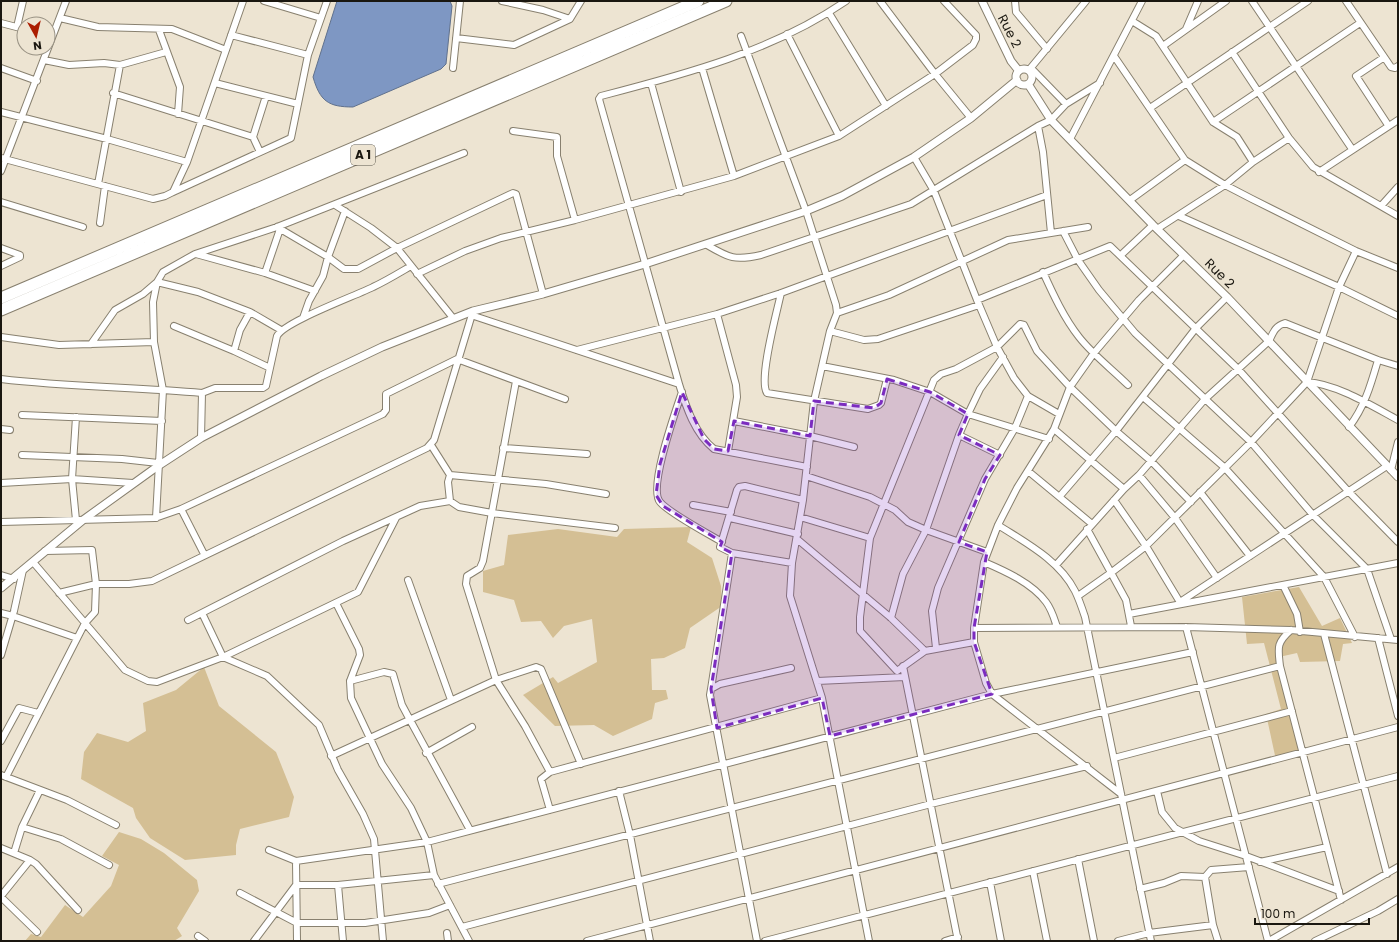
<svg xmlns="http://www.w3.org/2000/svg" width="1399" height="942" viewBox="0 0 1399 942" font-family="Poppins,sans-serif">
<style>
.green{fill:#d4bf94}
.water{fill:#7e97c3;stroke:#60718d}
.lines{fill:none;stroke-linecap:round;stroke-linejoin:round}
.minor-casing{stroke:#88806f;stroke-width:8}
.tertiary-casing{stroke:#88806f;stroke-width:9}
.motorway-casing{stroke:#88806f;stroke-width:13}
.minor{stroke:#fff;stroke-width:6}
.tertiary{stroke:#fff;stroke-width:7}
.motorway{stroke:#fff;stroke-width:11}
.marked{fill:#7b2cbf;fill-opacity:0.2;stroke:#7b2cbf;stroke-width:3;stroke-dasharray:8 5;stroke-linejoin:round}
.labels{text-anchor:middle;stroke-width:4;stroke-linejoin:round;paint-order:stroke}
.shield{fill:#ede4d2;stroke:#59544a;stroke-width:1}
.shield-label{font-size:12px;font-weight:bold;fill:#1a1710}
.street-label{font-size:13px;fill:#1a1710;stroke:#ede4d2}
</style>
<rect width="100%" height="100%" fill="#ede4d2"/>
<path class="green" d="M 691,527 L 687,542 L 712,558 L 721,586 L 722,606 L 690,628 L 685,648 L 664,658 L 651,659 L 652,690 L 666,690 L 668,699 L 655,703 L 652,719 L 613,736 L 594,725 L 555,726 L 523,695 L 553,677 L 558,683 L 597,662 L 592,619 L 564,626 L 553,638 L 541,621 L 521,622 L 514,600 L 483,592 L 483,571 L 504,565 L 508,535 L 558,529 L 617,537 L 624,529 Z
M 1299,587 L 1322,626 L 1340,618 L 1352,643 L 1343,644 L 1340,661 L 1300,662 L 1297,653 L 1279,657 L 1304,753 L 1276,760 L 1266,714 L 1281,709 L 1264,643 L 1247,644 L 1242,597 Z
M 204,667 L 219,706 L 276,752 L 294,797 L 289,817 L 240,829 L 236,845 L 236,855 L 185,860 L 150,838 L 136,818 L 133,808 L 81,779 L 84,752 L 97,733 L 128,742 L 146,731 L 143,703 L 176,690 Z
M 119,832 L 141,839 L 164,853 L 197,880 L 199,891 L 177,928 L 182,936 L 174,941 L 25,941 L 31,934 L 41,937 L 65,905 L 83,917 L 111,886 L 119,865 L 102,856 Z"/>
<path class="water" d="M 337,1 L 450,1 L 452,6 L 446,64 L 441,69 L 353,107 C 328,107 320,101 313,77 Z"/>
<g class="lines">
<defs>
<path id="minor" d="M 264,1 L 321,18
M 502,1 L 543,10 L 570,19
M 880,1 L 935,74 L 971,118
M 1015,1 L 1016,12 L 1047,49
M 1252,1 L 1352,149
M 1346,1 L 1391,67 L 1395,68 L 1398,66
M 829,13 L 886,106
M 60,18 L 98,27 L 172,29 L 226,50
M 1132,21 L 1156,36 L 1213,122 L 1237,137 L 1253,162
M 1,23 L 24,29
M 17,27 L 23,1
M 1186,29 L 1198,1
M 159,30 L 180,87 L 178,114
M 787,34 L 839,136
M 231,35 L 308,55
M 741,36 L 806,211 L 836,305 L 837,313 L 830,331 L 814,401 L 803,500 L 792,563 L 790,596 L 822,698 L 869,941
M 456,38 L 514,45 L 570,19 L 581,1
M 1163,46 L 1226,1
M 1232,52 L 1289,138 L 1313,167 L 1398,216
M 1114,56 L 1185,160 L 1225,185 L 1252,199 L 1356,251 L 1398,268
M 1383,58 L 1356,76 L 1388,125
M 44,60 L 69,65 L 104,63 L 120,65 L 166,52
M 1,68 L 37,81
M 453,68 L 460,1
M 702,68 L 734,176
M 1031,68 L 1066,104 L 1100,83
M 1029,70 L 1086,1
M 215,83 L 298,104
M 651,83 L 681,192
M 113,93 L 253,137
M 1150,108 L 1308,1
M 1,112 L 107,139 L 187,162
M 1213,122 L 1360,23
M 1038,126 L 1043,152 L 1051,233
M 513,131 L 557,137 L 557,156 L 575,220
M 1070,139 L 1142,1
M 260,152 L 253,137 L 266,96
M 914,157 L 934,191 L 977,300 L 997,347 L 1014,378 L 1028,396 L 1059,414
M 1,158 L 153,199 L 165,196 L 173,192 L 187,162 L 243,1
M 1,171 L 66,1
M 1319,172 L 1398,120
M 98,184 L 120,65
M 173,192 L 291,138 L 308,55 L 327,1
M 1130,200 L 1185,160
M 1,202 L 83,227
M 335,205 L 371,228 L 397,248 L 453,318
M 1381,206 L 1398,187
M 1179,216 L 1339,287 L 1398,316
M 100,223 L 105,186
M 277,227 L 328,257 L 344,269 L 358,269 L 397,248 L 513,193 L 516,194 L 543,294
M 1157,229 L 1225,185 L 1253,162 L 1289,138
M 1063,231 L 1078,260 L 1099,290 L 1135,333 L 1251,442 L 1313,515 L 1367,569 L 1391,639
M 707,245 C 729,258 735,261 761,255 L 911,204 L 1038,126 L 1051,120 L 1066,104
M 1,248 L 20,255 L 20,257 L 1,266
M 196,254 L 265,273 L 315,291
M 1121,255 L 1153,225
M 1043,272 C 1053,294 1064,318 1079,337 C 1093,355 1112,369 1128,385
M 265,273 L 280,229
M 417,274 L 465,251 L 501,238 L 575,220 L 734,176 L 839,136 L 935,74 L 973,45 L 976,39 L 976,35 L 944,1
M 157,282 L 198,292 L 250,312 L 281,330
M 781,293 C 777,312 758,380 767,393 L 868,409 L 879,405 L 881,403 L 887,379
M 977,300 L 1110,246 L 1238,369 L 1348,491 L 1398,542
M 837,313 L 889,295 L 1008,240 L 1088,227
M 717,314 L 736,385 L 737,397 L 728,451
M 471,315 L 679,384
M 303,318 L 309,301 L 323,276 L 328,257 L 345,211
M 174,326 L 234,351 L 268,367
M 830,331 L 864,340 L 878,339 L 979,305
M 1,337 L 59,345 L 154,342
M 91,344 L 115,310 L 143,294 L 157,282
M 577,350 L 717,314 L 781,293 L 1047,195
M 234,351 L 240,330 L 250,312
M 822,366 L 894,380 L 930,392 L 968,414 L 1049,439
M 1,379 C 68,387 135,387 202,393 L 215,388 L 263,388 L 266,386 L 277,336 C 284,322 355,296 373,287 C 386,281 399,273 411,266
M 516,381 L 483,561 L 480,568 L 467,576 L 466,584 L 496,680 L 525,726 L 550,772
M 1307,382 C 1337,384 1372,406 1398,420
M 682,392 C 676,410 648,488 660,502 C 669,513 707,533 722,542
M 1143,397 L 1224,467 L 1324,577 L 1355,637
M 22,415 L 162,421
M 734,421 L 810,436 L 854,447
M 1349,427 C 1365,406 1371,384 1378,360
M 1,429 L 10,430
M 1054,429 L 1124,489
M 959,435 L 1000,455
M 201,438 L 202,393
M 431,445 L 450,475
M 503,448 L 587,454
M 22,455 L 122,459 L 158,463
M 807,467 L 714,449 C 695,434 686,407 679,384 L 599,99 L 601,96 C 686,74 773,51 846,1
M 1391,470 L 1398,442
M 1028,471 L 1092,524
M 450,475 L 448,482 L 450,501 L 459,507 L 492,513 L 615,528
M 450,475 L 546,484 L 606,494
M 1139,475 L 1175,518 L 1217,578
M 806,476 L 870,497 L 895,510 L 908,522 L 926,530 L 987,552
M 1,483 L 72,479 L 133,483
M 1200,492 L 1250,556
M 1060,496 L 1116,431 L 1196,328 L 1227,297
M 1114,500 L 1146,546 L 1181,604
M 693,505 L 731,512
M 181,509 L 204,554
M 800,517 L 870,538
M 156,518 L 163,390 L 154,342 L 153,302 L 157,282 L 163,272 L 195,254 L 277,227 L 464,153
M 730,518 L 798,534
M 76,520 L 72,479 L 76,417
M 1,522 L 155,518 L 181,509 L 383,414 L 386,410 L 386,394 L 457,359 L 565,399
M 998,525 C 1026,543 1059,560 1075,591 C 1079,599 1082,608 1085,617 L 1151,941
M 1087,529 L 1126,600 L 1131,626
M 797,539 L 891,618 L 925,651
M 33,562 L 125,670 L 148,681 L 157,682 L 223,657 L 358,592 L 396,518
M 984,562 C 1005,571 1032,583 1046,602 C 1052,610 1054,618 1057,627
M 792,563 L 732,553 L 720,547 L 737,490 L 739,487 L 745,486 L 803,500
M 1056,565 L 1124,489 L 1139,475 L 1205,399 L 1269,341 C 1273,333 1275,326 1285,323 L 1378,360 L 1398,366
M 1,575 L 14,579
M 408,580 L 451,700
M 1283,585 L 1297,614 L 1300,632
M 59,593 L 96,584 L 129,584 L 152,581 L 427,448 L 434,440 L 473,311
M 1078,596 L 1112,572 L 1146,546 L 1251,442 L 1307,382 L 1339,287 L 1356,251
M 1180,602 L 1387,466
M 336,603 L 359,649 L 360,655 L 350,681 L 351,698 L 382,764 L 411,808 L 427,842 L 434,875 L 469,941
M 1,613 L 13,616 L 77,638
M 202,613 L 223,657 L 267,676 L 319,725 L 338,770 L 363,814 L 374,839 L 383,941
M 1129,614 L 1398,563
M 891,618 L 903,574 L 926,530 L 959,435 L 968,414 L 980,389 L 1003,357
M 188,620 L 343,541 L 420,506 L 450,501
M 1186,627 L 1268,941
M 974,628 L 1186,627 L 1291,630 L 1398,640
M 1291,630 C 1276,643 1278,648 1280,666 L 1341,900
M 1324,634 L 1387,874
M 1378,638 L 1398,716
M 974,642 L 925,651 L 897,671 L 860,631 L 860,617 L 870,538 L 934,380 L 941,374 L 956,369 L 997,347 L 1020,324 L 1024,325 L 1037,351 L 1070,387 L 1116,431 L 1151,461 L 1191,502
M 936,648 L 932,611 L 938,588 L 985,479 L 1015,428 L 1028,396
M 1,655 L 14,611 L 23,570
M 903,666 L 958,941
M 350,681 L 384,672 L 393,674 L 402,705 L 410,720 L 470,830
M 817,681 L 905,677
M 711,689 L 732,553
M 1,741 L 19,708 L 38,713
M 426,753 L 472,727
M 331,756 L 496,680 L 536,667 L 541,669 L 581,764
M 1114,758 L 1292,711
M 1,775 L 67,800 L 116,825
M 6,777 L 85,623 L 95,612 L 96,584 L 92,550 L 45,551
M 619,791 L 630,835 L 650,941
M 1157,791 L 1162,812 L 1175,828 L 1199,841 L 1246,856 L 1339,891
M 1121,794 L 992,694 L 986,683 L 974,642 L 974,628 L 984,562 L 998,525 L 1017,488 L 1054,429 L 1070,387 L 1094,353 L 1139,300 L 1184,255
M 550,810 L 541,779 L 550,772 L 822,698
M 22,827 L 61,839 L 109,865
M 1,848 L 30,860 L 36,864 L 78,910
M 269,850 L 296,861 L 427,842 L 992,694 L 1193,652
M 14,853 L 22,827 L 40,790
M 1078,859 L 1094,941
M 296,861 L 297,941
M 1260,862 L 1327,847
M 1033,871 L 1047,941
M 1205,877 L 1213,925 L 1218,941
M 990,882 L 1001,941
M 438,884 L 1280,666
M 338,885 L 343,941
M 1140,889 L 1164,883 L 1181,876 L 1205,877 L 1211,870 L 1249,867
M 240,893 L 297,923 L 365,923 L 429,913 L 450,905
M 1,896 L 30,860
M 1,897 L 37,932
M 462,927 L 931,804 L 1087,766
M 447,933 L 448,941
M 198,936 L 205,941
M 254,941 L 296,885 L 338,885 L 434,875
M 587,941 L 1398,727
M 757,941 L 710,695 L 711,689 L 720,684 L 791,668
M 765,941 L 1398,776
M 945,941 L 958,937
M 1118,941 L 1149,933 L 1213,925
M 1269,941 L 1398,867
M 1315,941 L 1378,911 L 1398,899"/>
<path id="tertiary" d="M 982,1 L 1011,61 L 1019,71
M1016 77a8 8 0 1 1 16 0a8 8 0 1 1-16 0Z
M 1028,84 L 1051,120 L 1153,225 L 1227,297 L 1398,477
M 1,588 L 83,520 L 158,466 L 201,438 L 321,376 L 382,347 L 473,311 L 543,294 L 645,264 L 806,211 L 842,196 L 914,157 L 971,118 L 1017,80"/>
<path id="motorway" d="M 1,298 L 698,1
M 1,310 L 726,1"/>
</defs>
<use href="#minor" class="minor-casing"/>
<use href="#tertiary" class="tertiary-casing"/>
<use href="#motorway" class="motorway-casing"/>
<use href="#minor" class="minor"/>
<use href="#tertiary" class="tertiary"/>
<use href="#motorway" class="motorway"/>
</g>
<path class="marked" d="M 887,379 L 930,392 L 968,414 L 959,435 L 1000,455 L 985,479 L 959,542 L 987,552 L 974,628 L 974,642 L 992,694 L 830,736 L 822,698 L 717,728 L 711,689 L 732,553 L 720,547 L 722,542 L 663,506 L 656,495 L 660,464 L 682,392 L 704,439 L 714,449 L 728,451 L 734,421 L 810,436 L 814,401 L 874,408 L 881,403 Z"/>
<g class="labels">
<rect class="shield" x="351" y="145" width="24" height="20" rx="3"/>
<g class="shield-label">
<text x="363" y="159">A 1</text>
</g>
<g class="street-label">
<text transform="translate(1010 31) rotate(63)" y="5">Rue 2</text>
<text transform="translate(1220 273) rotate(45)" y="5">Rue 2</text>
</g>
</g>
<rect width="1399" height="942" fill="none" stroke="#1a1710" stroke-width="4"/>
<g transform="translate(36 36) rotate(172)"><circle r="19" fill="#ede4d2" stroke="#999284"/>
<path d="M0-3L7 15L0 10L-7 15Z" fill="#ab1d00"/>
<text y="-6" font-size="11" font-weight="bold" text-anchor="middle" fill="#1a1710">N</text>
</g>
<path d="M1255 918v6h114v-6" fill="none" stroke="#1a1710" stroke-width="2"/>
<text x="1261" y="918" font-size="12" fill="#1a1710" stroke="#ede4d2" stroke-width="3" paint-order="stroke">100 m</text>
</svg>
